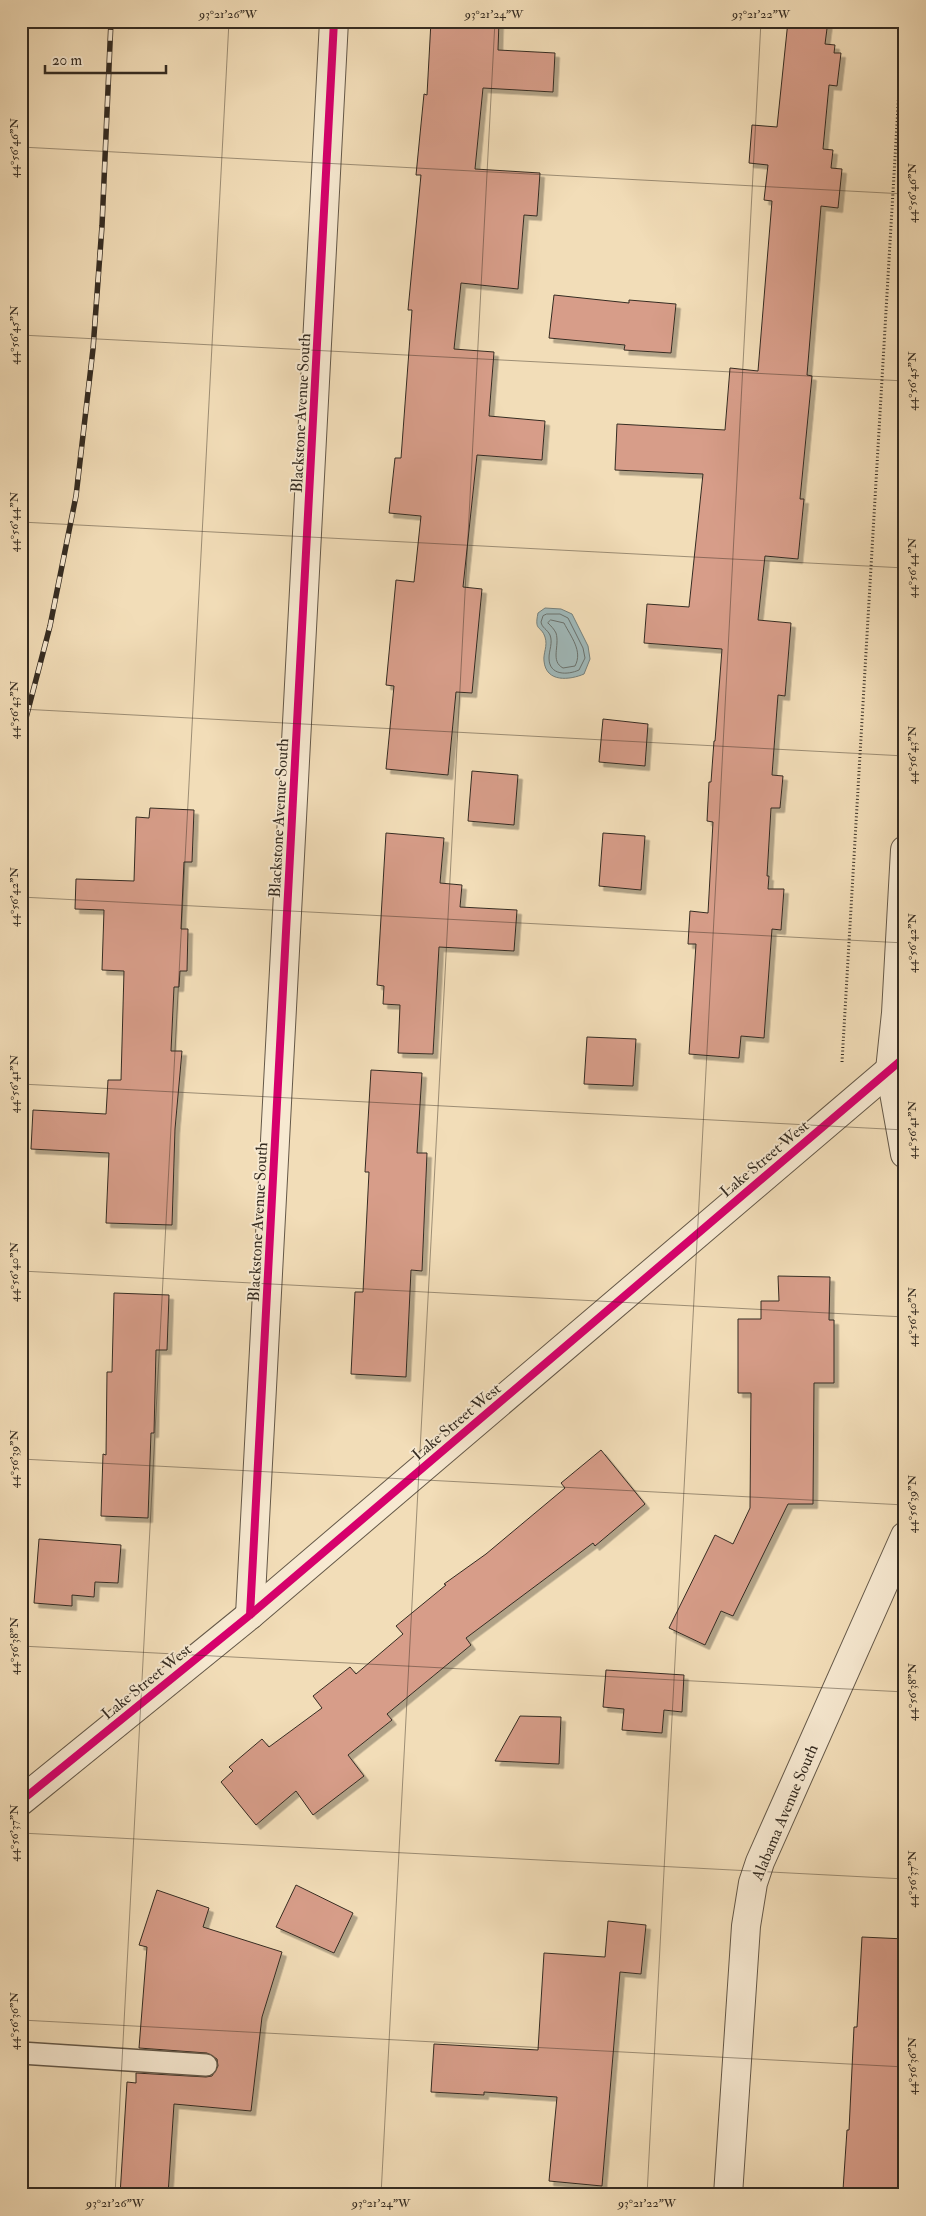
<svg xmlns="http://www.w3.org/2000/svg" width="926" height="2216" viewBox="0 0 926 2216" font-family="'IM FELL Double Pica',serif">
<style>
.water{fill:#a0b9ba;stroke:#75817d}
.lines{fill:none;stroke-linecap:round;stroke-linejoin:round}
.shore{stroke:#6a726e;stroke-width:1}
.building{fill:#d79d89;stroke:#352c22;filter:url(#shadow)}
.service-casing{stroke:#645848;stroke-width:24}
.minor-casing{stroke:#645848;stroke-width:30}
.tertiary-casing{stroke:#645848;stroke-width:30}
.path{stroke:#352c22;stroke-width:3;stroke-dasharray:1 2.5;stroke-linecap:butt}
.service{stroke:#f7e9d1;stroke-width:21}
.minor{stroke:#f7e9d1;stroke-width:28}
.tertiary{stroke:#f7e9d1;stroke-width:28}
.rail-casing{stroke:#352c22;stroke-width:5.5}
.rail{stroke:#f7e9d1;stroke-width:4;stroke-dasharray:11;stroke-linecap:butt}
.cycleway-casing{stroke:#f7e9d1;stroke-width:11}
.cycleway{stroke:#d6006c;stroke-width:8}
.ticks{fill:none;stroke:#352c22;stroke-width:1;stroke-opacity:0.45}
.labels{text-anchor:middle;stroke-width:4;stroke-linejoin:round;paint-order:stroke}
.street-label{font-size:16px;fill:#352c22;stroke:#f7e9d1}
.neatline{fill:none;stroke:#352c22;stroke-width:2}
.ticks-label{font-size:12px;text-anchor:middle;fill:#352c22}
</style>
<defs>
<filter id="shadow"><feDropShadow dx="4.5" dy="4.5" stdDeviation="0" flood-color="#0004"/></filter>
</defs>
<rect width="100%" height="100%" fill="#f2ddb8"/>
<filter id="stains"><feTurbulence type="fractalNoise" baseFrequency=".004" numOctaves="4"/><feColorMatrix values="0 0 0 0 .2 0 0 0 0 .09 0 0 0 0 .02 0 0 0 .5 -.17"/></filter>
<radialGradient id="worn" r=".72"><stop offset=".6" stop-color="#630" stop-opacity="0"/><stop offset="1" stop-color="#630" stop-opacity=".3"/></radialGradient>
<path class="water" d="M 545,608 L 561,609 L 572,614 L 588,646 L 590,659 L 584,674 C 570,680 546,683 544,661 C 543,653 548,646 545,637 C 541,625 534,632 538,613 Z"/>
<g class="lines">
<path class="shore" d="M 547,614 L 560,614 L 568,618 L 583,648 L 585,658 L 579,670 C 568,675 549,676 549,658 C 549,650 553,643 550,635 C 547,629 542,628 541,622 L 543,616 Z
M 551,620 L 564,623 C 571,637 583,651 575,666 L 563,668 C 550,661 560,646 556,633 C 554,629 551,626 548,623 Z"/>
</g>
<path class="building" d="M 431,21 L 499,21 L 498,50 L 555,53 L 553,92 L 483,88 L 475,169 L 540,173 L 537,216 L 524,215 L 518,289 L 461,283 L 454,349 L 494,352 L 489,416 L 545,421 L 542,460 L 477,455 L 463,587 L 482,589 L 472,693 L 456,692 L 448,775 L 386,769 L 394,686 L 386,685 L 396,580 L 414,582 L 421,516 L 389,513 L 395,458 L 401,458 L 412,310 L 408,310 L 421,175 L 416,175 L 424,94 L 427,95 Z
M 788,21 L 828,21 L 825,44 L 835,45 L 834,53 L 841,53 L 837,86 L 829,85 L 823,149 L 833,150 L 831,168 L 842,169 L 838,208 L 821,206 L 807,375 L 812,376 L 800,499 L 804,499 L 798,559 L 765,556 L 758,620 L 791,623 L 785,696 L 778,695 L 772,775 L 783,776 L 780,808 L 771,808 L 767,876 L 769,876 L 768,889 L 784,889 L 781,930 L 772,929 L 764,1038 L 741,1036 L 739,1058 L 689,1054 L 696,944 L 688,944 L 690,911 L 708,913 L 713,822 L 707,821 L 709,782 L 711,782 L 714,741 L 715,741 L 722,649 L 644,643 L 647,604 L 689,607 L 703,474 L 615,470 L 617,424 L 725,430 L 730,368 L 758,371 L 772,201 L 764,200 L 768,165 L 749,163 L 752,125 L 777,127 Z
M 554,295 L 629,303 L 629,300 L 676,304 L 671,353 L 624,350 L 625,345 L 549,338 Z
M 603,719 L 648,724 L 645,766 L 599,762 Z
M 472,771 L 518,775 L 514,825 L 468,821 Z
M 150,808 L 194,810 L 192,862 L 184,862 L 181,929 L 188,929 L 187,971 L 180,971 L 179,987 L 174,987 L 171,1051 L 182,1051 L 175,1129 L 172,1225 L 106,1223 L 109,1153 L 31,1149 L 33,1110 L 106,1114 L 108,1080 L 121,1080 L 124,971 L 102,970 L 104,910 L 75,909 L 76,879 L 134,881 L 136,817 L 149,818 Z
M 386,833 L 444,838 L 440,883 L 462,885 L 460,907 L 517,910 L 514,951 L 439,947 L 433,1054 L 398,1053 L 400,1005 L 383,1004 L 384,986 L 377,985 Z
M 603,833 L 645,836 L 641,890 L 599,886 Z
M 587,1037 L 636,1039 L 633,1086 L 584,1084 Z
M 371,1070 L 422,1073 L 417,1153 L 427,1153 L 422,1271 L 411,1270 L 406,1377 L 351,1374 L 355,1292 L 363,1292 L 369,1172 L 365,1172 Z
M 778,1276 L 830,1277 L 829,1320 L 834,1320 L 834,1383 L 814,1383 L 813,1504 L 788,1504 L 733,1616 L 721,1611 L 705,1645 L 669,1628 L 715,1535 L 733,1544 L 750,1508 L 751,1393 L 738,1393 L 738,1319 L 761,1319 L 761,1301 L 779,1301 Z
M 114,1293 L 169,1295 L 167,1350 L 156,1350 L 154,1433 L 151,1433 L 148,1518 L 101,1516 L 103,1454 L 106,1455 L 107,1372 L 112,1372 Z
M 601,1450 L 645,1504 L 595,1546 L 593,1543 L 466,1638 L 471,1645 L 387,1714 L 392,1720 L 348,1755 L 364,1776 L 313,1815 L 296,1791 L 256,1825 L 221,1782 L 233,1771 L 229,1767 L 262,1739 L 269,1747 L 322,1708 L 313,1696 L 350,1667 L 356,1674 L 403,1634 L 396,1626 L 446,1585 L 444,1584 L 486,1554 L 565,1488 L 561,1483 Z
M 39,1539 L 121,1545 L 118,1583 L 95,1582 L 94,1597 L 72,1595 L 72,1606 L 34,1603 Z
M 606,1670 L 684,1675 L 682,1712 L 664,1710 L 662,1733 L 622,1730 L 624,1709 L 603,1707 Z
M 520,1716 L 561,1717 L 559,1764 L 495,1761 Z
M 296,1885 L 353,1913 L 334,1953 L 276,1927 Z
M 157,1890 L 209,1908 L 203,1927 L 282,1952 L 262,2017 L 251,2111 L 174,2104 L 168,2195 L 120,2195 L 127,2082 L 136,2083 L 136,2073 L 206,2077 L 212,2076 L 218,2066 L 217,2059 L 207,2053 L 139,2048 L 147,1947 L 139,1945 Z
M 608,1921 L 646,1925 L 641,1974 L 620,1972 L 602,2186 L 549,2181 L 557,2097 L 484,2092 L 484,2095 L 431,2092 L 434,2044 L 538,2050 L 544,1953 L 605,1957 Z
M 862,1937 L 905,1939 L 905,2195 L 852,2195 L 853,2190 L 843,2190 L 847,2130 L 849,2130 L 854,2027 L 857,2027 Z"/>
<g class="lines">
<defs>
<path id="service" d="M 21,2053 L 206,2065"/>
<path id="minor" d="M 905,850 L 896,1013 L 890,1070 L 905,1154
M 250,1615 L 334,21
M 728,2195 L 746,1926 L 753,1883 L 760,1862 L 905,1536"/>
<path id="tertiary" d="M 21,1801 L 250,1615 L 905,1057"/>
</defs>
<use href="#service" class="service-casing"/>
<use href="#minor" class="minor-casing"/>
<use href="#tertiary" class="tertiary-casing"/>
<path class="path" d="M 842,1062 L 903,21"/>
<use href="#service" class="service"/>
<use href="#minor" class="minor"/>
<use href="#tertiary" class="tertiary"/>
<defs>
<path id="rail" d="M 21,737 L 50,626 L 76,496 L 93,349 L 102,226 L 111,21"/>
</defs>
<use href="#rail" class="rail-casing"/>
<use href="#rail" class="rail"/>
<defs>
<path id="cycleway" d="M 250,1615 L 334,21
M 21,1801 L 250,1615 L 905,1057"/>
</defs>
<use href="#cycleway" class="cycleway-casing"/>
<use href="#cycleway" class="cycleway"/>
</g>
<path class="ticks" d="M 21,147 L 905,194M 21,335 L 905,381M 21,522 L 905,568M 21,709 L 905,756M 21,897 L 905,943M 21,1084 L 905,1130M 21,1271 L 905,1317M 21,1459 L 905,1505M 21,1646 L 905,1692M 21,1833 L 905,1879M 21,2020 L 905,2067M 115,2195 L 229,21M 381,2195 L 495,21M 647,2195 L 761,21"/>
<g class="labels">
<g class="street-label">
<text transform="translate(300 413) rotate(-87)" y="6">Blackstone Avenue South</text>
<text transform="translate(278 818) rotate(-87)" y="6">Blackstone Avenue South</text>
<text transform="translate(764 1158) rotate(-40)" y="6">Lake Street West</text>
<text transform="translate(257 1222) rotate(-87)" y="6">Blackstone Avenue South</text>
<text transform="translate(456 1421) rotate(-40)" y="6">Lake Street West</text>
<text transform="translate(146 1681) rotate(-39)" y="6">Lake Street West</text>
<text transform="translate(784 1812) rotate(-67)" y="6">Alabama Avenue South</text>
</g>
</g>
<rect width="926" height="2216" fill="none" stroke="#f2ddb8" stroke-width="55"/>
<path d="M45 65v8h121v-8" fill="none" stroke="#352c22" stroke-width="2.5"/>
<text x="52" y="65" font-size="15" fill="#352c22" stroke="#f7e9d1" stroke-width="4" paint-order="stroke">20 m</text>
<rect x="28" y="28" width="870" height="2160" class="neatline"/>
<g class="ticks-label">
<text x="228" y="18">93°21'26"W</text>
<text x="494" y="18">93°21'24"W</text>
<text x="761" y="18">93°21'22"W</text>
<text transform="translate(14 148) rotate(-90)" y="4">44°56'46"N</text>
<text transform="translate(912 193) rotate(-90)" y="4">44°56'46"N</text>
<text transform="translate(14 335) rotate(-90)" y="4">44°56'45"N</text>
<text transform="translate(912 381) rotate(-90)" y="4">44°56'45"N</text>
<text transform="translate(14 522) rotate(-90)" y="4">44°56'44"N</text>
<text transform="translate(912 568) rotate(-90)" y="4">44°56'44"N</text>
<text transform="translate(14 710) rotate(-90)" y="4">44°56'43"N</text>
<text transform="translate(912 755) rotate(-90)" y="4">44°56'43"N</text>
<text transform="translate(14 897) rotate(-90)" y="4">44°56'42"N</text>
<text transform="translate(912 943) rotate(-90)" y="4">44°56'42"N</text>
<text transform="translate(14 1084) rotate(-90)" y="4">44°56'41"N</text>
<text transform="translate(912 1130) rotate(-90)" y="4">44°56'41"N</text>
<text transform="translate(14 1272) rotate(-90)" y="4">44°56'40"N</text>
<text transform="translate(912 1317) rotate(-90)" y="4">44°56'40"N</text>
<text transform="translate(14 1459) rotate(-90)" y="4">44°56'39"N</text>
<text transform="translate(912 1504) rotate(-90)" y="4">44°56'39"N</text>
<text transform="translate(14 1646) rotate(-90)" y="4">44°56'38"N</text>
<text transform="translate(912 1692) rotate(-90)" y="4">44°56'38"N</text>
<text transform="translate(14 1833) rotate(-90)" y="4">44°56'37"N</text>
<text transform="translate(912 1879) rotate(-90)" y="4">44°56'37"N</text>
<text transform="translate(14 2021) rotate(-90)" y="4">44°56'36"N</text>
<text transform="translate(912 2066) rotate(-90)" y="4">44°56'36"N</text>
<text x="115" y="2207">93°21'26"W</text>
<text x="381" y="2207">93°21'24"W</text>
<text x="647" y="2207">93°21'22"W</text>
</g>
<rect width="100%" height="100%" filter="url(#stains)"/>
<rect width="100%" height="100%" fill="url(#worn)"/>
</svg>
